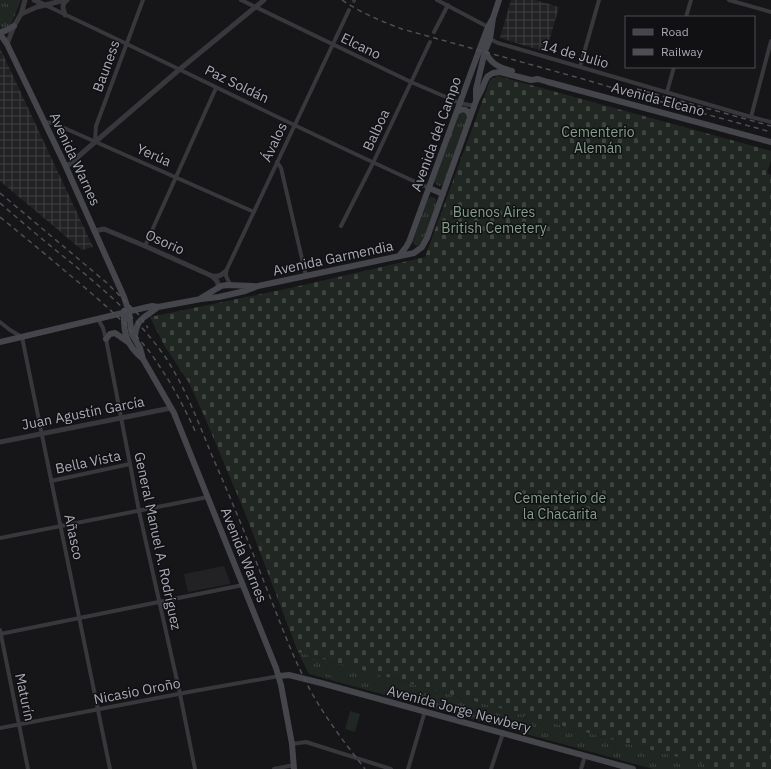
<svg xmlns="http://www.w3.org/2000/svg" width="771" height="769" viewBox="0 0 771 769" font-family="'IBM Plex Sans',sans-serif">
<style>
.built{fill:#222224}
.industrial{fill:url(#industrial-grid)}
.grass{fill:url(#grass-tufts)}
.cemetery{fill:url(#cemetery-stones)}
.pitch{fill:#202722}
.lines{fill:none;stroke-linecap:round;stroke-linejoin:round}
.minor{stroke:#37373c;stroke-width:4}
.tertiary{stroke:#37373c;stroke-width:5}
.secondary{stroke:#45454c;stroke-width:6}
.rail{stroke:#4e4e55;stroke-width:1.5;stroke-dasharray:5 4;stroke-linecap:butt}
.labels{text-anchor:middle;stroke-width:3;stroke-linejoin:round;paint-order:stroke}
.street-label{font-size:14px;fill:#a8aab7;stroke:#111012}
.park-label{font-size:14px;fill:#80a187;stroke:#111012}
</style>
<defs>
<pattern id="industrial-grid" width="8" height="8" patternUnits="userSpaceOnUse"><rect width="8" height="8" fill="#222224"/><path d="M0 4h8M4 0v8" fill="none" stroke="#3f3f42"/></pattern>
<pattern id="grass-tufts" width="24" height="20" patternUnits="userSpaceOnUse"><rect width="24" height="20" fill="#202722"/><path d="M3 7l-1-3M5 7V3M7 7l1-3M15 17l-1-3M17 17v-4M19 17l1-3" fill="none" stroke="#3e4440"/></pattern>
<pattern id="cemetery-stones" width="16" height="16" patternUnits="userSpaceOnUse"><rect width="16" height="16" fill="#202722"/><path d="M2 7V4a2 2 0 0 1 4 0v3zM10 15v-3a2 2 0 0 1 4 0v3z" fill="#3e4440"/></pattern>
</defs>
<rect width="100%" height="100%" fill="#161517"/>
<path class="built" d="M 224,566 L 230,582 L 230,584 L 188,592 L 184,574 Z"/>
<path class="industrial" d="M 511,0 L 535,0 L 559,7 L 546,52 L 500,38 Z
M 0,48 L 93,247 L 82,250 L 0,181 Z"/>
<path class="grass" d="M 0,0 L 21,0 L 11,25 L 3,29 L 0,26 Z
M 461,113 C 465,113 466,114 468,117 L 444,184 L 440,186 L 437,185 L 434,181 L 459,114 Z
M 431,197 L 435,198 L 437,203 L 422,243 C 419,246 417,246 414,244 L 413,241 L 428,199 Z
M 298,652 L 607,738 L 723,769 L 653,769 L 309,674 Z"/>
<path class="cemetery" d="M 498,76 L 771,151 L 771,160 L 767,173 L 771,175 L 771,769 L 723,769 L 607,738 L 298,652 L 245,513 L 202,411 L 189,383 L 170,354 L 165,347 L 150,317 L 290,288 L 425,257 L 490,80 Z"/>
<path class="pitch" d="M 328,662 L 345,666 L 346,669 L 343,679 L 326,674 L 324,669 L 324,665 Z
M 358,671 L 378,675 L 375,685 L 356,680 Z
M 384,677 L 404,682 L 401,692 L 381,687 Z
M 350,711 L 360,714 L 355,732 L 345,729 Z"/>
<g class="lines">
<path class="minor" d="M 241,0 L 411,82 L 460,103 L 469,105 L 474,105
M 437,0 L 488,27
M 729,0 L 771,12
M 354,1 L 354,0
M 45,5 C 173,65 300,130 429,188
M 686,17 L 691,0
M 434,32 L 448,5
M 490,39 L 498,43 L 751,117 L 771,122
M 580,67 L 599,0
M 667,92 L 674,67
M 751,117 L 771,41
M 44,122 L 53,123 L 254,212
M 95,141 L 96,126 L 143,0
M 277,162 L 281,168 L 306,276
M 341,226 L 373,163 L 430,42
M 145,246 L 216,88
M 230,284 L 226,276 L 226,271 L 349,10
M 98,319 L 103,328 L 106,339 L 139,511 L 180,694 L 195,769
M 0,322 L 10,330 L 22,337 L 110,769
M 51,481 L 130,464
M 0,538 L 208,497
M 0,630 L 28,769
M 0,634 C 81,617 162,602 243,585
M 0,728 L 194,691 L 279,676
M 292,744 L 306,742 L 391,769
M 274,769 L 294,765
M 408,769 L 425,711
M 491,769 L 503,733
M 581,769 L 585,756"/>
<path class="tertiary" d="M 34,0 L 45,5
M 21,14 L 37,7 L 65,0
M 65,15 C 63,9 61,4 67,0
M 7,44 L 14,26 L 21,14 L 25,0
M 66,167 L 180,69 L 264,0
M 94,231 L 104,229 L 145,246 L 212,276 L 217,281 L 219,288
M 212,276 C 219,277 222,275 226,271
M 0,442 L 171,408"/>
<path class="secondary" d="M 0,32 L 5,31 L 14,26
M 0,34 L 7,44 L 66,167 L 124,297 L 129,312 L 131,329 L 132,334 L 140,348 L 143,359 L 174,413 L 276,668 L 281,685 L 292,744 L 294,769
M 485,51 C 491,64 498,67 512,71
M 476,99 L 476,89 L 485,51 L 490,39 L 493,18 L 499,0
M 457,112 C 463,107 469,110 470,117
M 429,188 L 443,194
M 399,256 L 406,247 L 409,242 L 480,48 L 488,27 L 493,18
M 201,298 L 221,286 L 227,285 L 254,286
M 124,311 C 123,332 126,345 143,359
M 135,338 C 136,317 145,318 158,307
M 106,339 L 110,334 L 115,333 L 128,342
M 0,342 L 152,306 L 158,307 L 201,299 L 219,297 L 245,291 L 258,286 L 414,253 L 422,247 L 427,238 L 476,101 L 481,91 L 486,79 L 488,76 L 493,73 L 500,72 L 531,80 L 538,79 L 548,82 L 771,142
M 279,676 L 289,675 L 321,683 L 633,769"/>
<path class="rail" d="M 342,0 C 361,13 381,21 402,29 L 583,79 L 647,98 L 771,132
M 637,89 L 771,126
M 0,193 L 107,283 L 138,314 L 148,328
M 0,203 C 24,224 49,245 74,265 C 108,293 141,322 166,358 C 186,389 199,424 213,458 C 231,499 248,540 264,582 C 278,616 290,651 307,684 C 323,715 344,742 365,769
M 0,217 C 22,235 44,253 65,271 C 95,296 125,321 149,351 C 168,377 183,404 196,433"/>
</g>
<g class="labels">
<g class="street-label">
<text transform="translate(361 46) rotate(26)" y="5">Elcano</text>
<text transform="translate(575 54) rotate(16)" y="5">14 de Julio</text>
<text transform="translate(106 66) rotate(-70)" y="5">Bauness</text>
<text transform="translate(237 84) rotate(26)" y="5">Paz Soldán</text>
<text transform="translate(658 99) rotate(15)" y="5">Avenida Elcano</text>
<text transform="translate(376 130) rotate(-65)" y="5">Balboa</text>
<text transform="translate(436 134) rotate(-70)" y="5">Avenida del Campo</text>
<text transform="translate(274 142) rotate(-65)" y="5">Ávalos</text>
<text transform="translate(154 155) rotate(24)" y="5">Yerúa</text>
<text transform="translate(75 159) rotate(65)" y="5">Avenida Warnes</text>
<text transform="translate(165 242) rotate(24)" y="5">Osorio</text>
<text transform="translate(333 258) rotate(-12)" y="5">Avenida Garmendia</text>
<text transform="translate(83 413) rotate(-11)" y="5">Juan Agustín García</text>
<text transform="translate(88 462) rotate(-12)" y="5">Bella Vista</text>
<text transform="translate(74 537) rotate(78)" y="5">Añasco</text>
<text transform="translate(158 541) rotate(78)" y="5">General Manuel A. Rodríguez</text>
<text transform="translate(244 555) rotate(68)" y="5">Avenida Warnes</text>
<text transform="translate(137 691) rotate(-11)" y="5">Nicasio Oroño</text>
<text transform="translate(25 697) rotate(78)" y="5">Maturín</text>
<text transform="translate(459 709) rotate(15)" y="5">Avenida Jorge Newbery</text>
</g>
<g class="park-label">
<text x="598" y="137">Cementerio<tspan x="598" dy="16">Alemán</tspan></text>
<text x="494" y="217">Buenos Aires<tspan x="494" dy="16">British Cemetery</tspan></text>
<text x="560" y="503">Cementerio de<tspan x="560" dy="16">la Chacarita</tspan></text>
</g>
</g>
<rect x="625" y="16" width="130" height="52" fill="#111012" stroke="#4d4e54"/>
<rect x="633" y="29" width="20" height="6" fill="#45454c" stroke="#4d4e54"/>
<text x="661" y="36" font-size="12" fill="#a8aab7">Road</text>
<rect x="633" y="49" width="20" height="6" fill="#4e4e55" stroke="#4d4e54"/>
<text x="661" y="56" font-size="12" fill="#a8aab7">Railway</text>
</svg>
